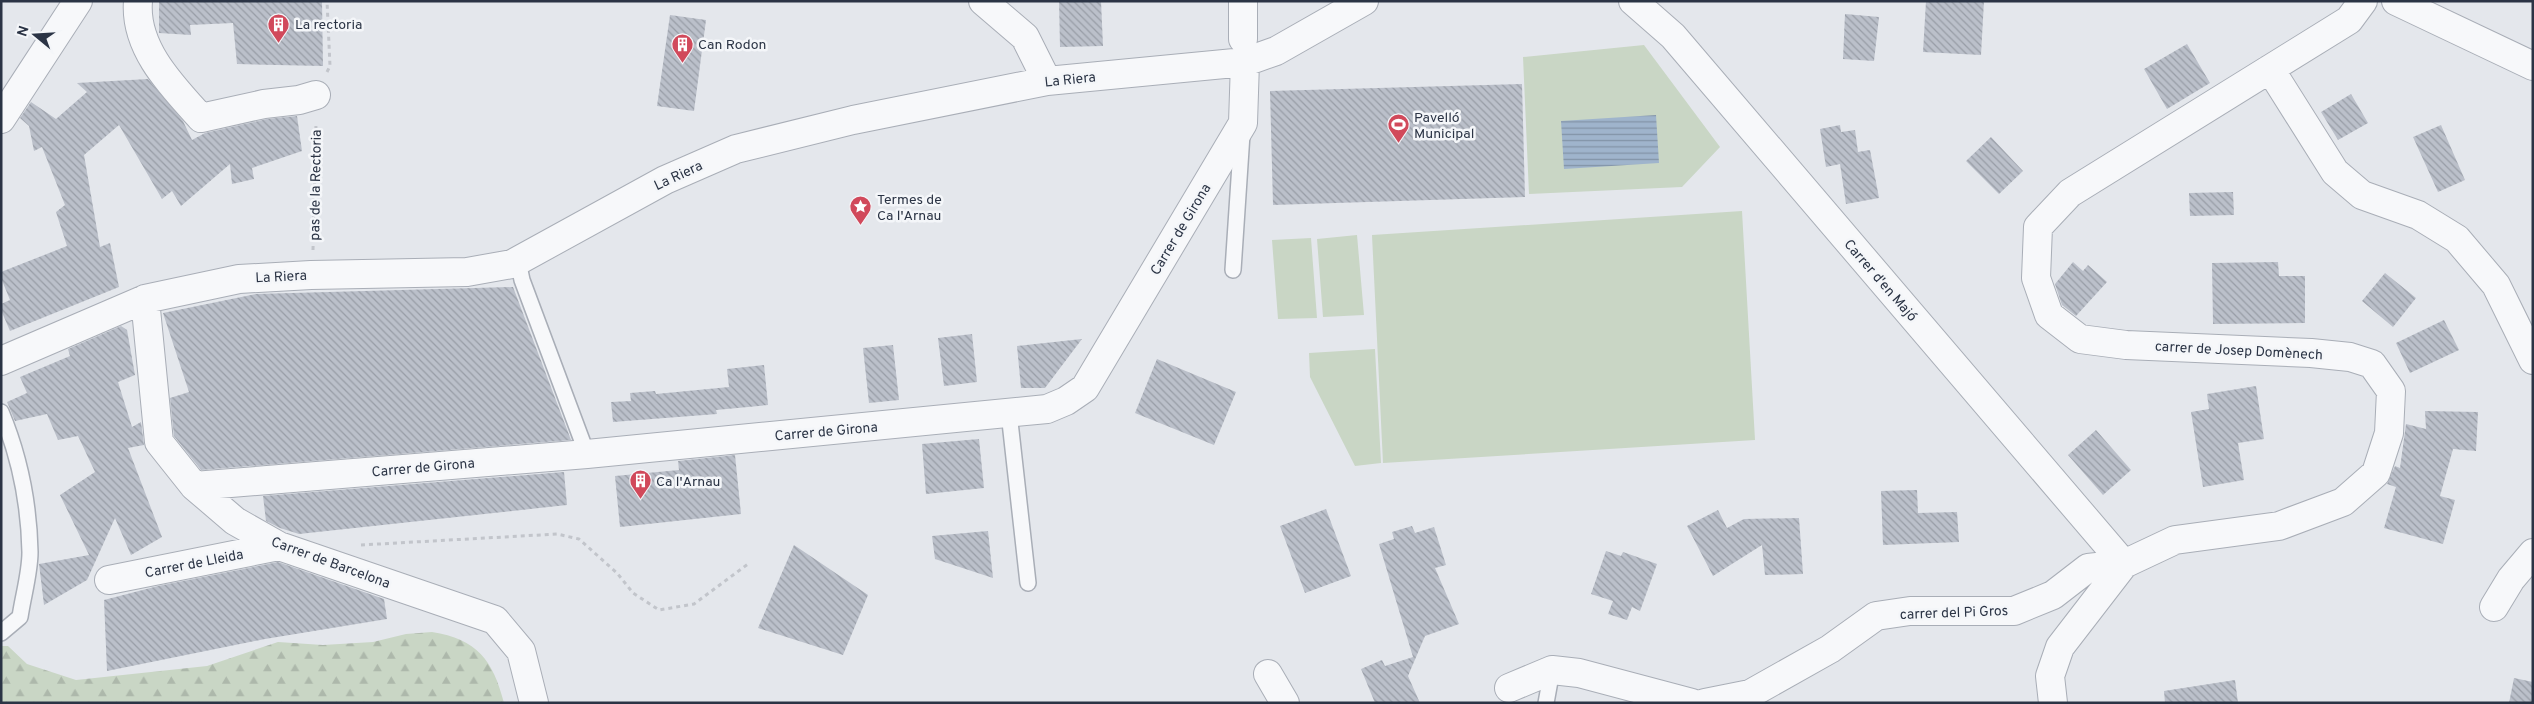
<svg xmlns="http://www.w3.org/2000/svg" width="2534" height="704" viewBox="0 0 2534 704" font-family="Overpass,sans-serif">
<style>
.forest{fill:url(#forest-firs)}
.park{fill:#c9d6c5}
.water{fill:url(#water-rules)}
.building{fill:url(#building-back-hatch)}
.lines{fill:none;stroke-linecap:round;stroke-linejoin:round}
.lane-casing{stroke:#a9aeb7;stroke-width:18}
.street-casing{stroke:#a9aeb7;stroke-width:30}
.path{stroke:#c2c5cb;stroke-width:3;stroke-dasharray:4 4;stroke-linecap:butt}
.lane{stroke:#f7f8fa;stroke-width:15}
.street{stroke:#f7f8fa;stroke-width:28}
.labels{text-anchor:middle;stroke-width:5;stroke-linejoin:round;paint-order:stroke}
.poi-label{font-size:14px;fill:#2b3445;stroke:#f4f6f9;text-anchor:start}
.street-label{font-size:14px;fill:#2b3445;stroke:#f4f6f9}
</style>
<defs>
<pattern id="forest-firs" width="22" height="20" patternUnits="userSpaceOnUse" patternTransform="scale(1.25)"><rect width="22" height="20" fill="#c9d6c5"/><path d="M5 1l3.5 6h-7zM16 11l3.5 6h-7z" fill="#adb8ab"/></pattern>
<pattern id="water-rules" width="6" height="5" patternUnits="userSpaceOnUse" patternTransform="scale(1.25)"><rect width="6" height="5" fill="#9fb4cc"/><path d="M0 2.5h6" fill="none" stroke="#8293a7"/></pattern>
<pattern id="building-back-hatch" width="6" height="6" patternUnits="userSpaceOnUse" patternTransform="scale(1.25)"><rect width="6" height="6" fill="#bbc0ca"/><path d="M-1 5l2 2M0 0l6 6M5-1l2 2" fill="none" stroke="#989da6"/></pattern>
</defs>
<rect width="100%" height="100%" fill="#e4e7ec"/>
<path class="forest" d="M 432,632 C 477,639 493,660 504,703 L 1,703 L 1,646 L 8,646 L 27,664 L 76,680 L 207,666 L 278,642 L 323,645 L 373,642 L 406,634 Z"/>
<path class="park" d="M 1644,45 L 1720,147 L 1682,187 L 1529,194 L 1523,57 Z
M 1742,211 L 1755,440 L 1383,463 L 1372,235 Z
M 1357,235 L 1364,315 L 1323,317 L 1317,239 Z
M 1311,238 L 1317,318 L 1278,319 L 1272,240 Z
M 1375,349 L 1381,463 L 1355,466 L 1310,377 L 1309,353 Z"/>
<path class="water" d="M 1656,115 L 1659,163 L 1564,169 L 1561,121 Z"/>
<path class="building" d="M 159,1 L 322,1 L 323,66 L 237,64 L 233,23 L 190,25 L 191,35 L 159,33 Z
M 1059,1 L 1101,1 L 1103,46 L 1060,47 Z
M 1926,1 L 1984,1 L 1981,55 L 1923,52 Z
M 1845,14 L 1879,17 L 1874,61 L 1843,59 Z
M 670,15 L 706,20 L 694,111 L 657,106 Z
M 2187,44 L 2210,83 L 2167,109 L 2144,69 Z
M 148,79 L 183,121 L 192,140 L 205,133 L 267,119 L 297,116 L 302,151 L 252,168 L 254,179 L 232,184 L 230,164 L 181,206 L 172,191 L 162,199 L 119,125 L 84,155 L 100,247 L 110,243 L 119,287 L 10,331 L 1,310 L 1,304 L 10,300 L 1,278 L 1,272 L 67,246 L 56,212 L 65,205 L 42,147 L 34,151 L 29,126 L 20,118 L 31,102 L 56,119 L 87,92 L 77,83 Z
M 1522,84 L 1525,197 L 1273,205 L 1270,91 Z
M 2351,94 L 2368,123 L 2338,140 L 2321,112 Z
M 1840,125 L 1841,132 L 1855,130 L 1858,152 L 1870,150 L 1879,198 L 1846,204 L 1840,164 L 1826,167 L 1820,129 Z
M 2441,125 L 2465,180 L 2438,192 L 2413,137 Z
M 1991,137 L 2023,171 L 1999,194 L 1966,161 Z
M 2233,192 L 2234,215 L 2190,216 L 2189,193 Z
M 2073,262 L 2083,271 L 2088,265 L 2107,282 L 2076,316 L 2062,305 L 2055,284 Z
M 2278,262 L 2279,276 L 2305,276 L 2305,323 L 2213,324 L 2212,263 Z
M 2385,273 L 2416,298 L 2393,327 L 2362,301 Z
M 513,287 L 571,440 L 201,470 L 174,436 L 170,398 L 189,392 L 163,313 L 256,294 Z
M 2444,320 L 2459,350 L 2410,373 L 2396,343 Z
M 121,326 L 127,330 L 135,375 L 118,382 L 132,427 L 141,422 L 144,445 L 128,448 L 162,537 L 131,555 L 115,518 L 87,580 L 44,605 L 39,564 L 89,555 L 60,495 L 95,472 L 78,436 L 58,440 L 47,414 L 15,421 L 7,402 L 27,393 L 20,377 L 70,356 L 68,349 Z
M 972,334 L 977,382 L 944,386 L 938,338 Z
M 1082,339 L 1045,388 L 1021,388 L 1017,346 Z
M 893,345 L 899,400 L 869,403 L 863,348 Z
M 1157,359 L 1236,392 L 1214,445 L 1135,413 Z
M 764,365 L 768,405 L 716,410 L 717,414 L 613,422 L 611,402 L 631,401 L 630,393 L 655,391 L 656,394 L 729,387 L 727,369 Z
M 2256,386 L 2264,439 L 2238,443 L 2244,480 L 2203,487 L 2191,412 L 2209,409 L 2207,394 Z
M 2425,411 L 2478,412 L 2476,451 L 2453,449 L 2440,496 L 2455,500 L 2443,544 L 2384,528 L 2396,487 L 2387,484 L 2395,466 L 2400,468 L 2406,424 L 2426,429 Z
M 2096,430 L 2131,470 L 2103,495 L 2068,455 Z
M 979,439 L 984,488 L 926,494 L 922,444 Z
M 735,455 L 741,514 L 620,527 L 615,476 L 679,470 L 678,461 Z
M 564,472 L 567,505 L 299,534 L 280,528 L 266,521 L 263,496 Z
M 1917,490 L 1918,513 L 1957,512 L 1959,542 L 1883,545 L 1881,491 Z
M 1326,509 L 1351,576 L 1305,593 L 1280,526 Z
M 1718,510 L 1727,528 L 1744,519 L 1799,518 L 1803,574 L 1765,575 L 1762,545 L 1713,576 L 1687,526 Z
M 1412,526 L 1415,533 L 1434,527 L 1446,565 L 1435,568 L 1459,624 L 1425,636 L 1408,676 L 1420,703 L 1375,703 L 1361,669 L 1382,660 L 1385,666 L 1413,657 L 1379,544 L 1394,539 L 1392,532 Z
M 988,531 L 993,578 L 935,559 L 932,536 Z
M 794,545 L 868,595 L 843,655 L 758,628 Z
M 1606,551 L 1621,556 L 1623,552 L 1657,564 L 1640,611 L 1632,607 L 1627,620 L 1608,614 L 1613,601 L 1591,594 Z
M 278,562 L 384,599 L 387,619 L 265,639 L 107,671 L 104,600 L 158,586 Z
M 2514,678 L 2533,682 L 2533,703 L 2509,703 Z
M 2235,680 L 2238,703 L 2165,703 L 2164,691 Z"/>
<g class="lines">
<defs>
<path id="lane" d="M 518,261 L 522,280 L 587,454
M 1233,270 L 1242,134
M 1,412 C 19,455 29,504 30,552 C 30,573 23,596 20,617 L 1,633
M 1009,413 L 1028,583
M 1546,703 L 1552,670"/>
<path id="street" d="M 138,1 C 134,48 172,86 201,118 L 264,104 L 299,100 L 316,95
M 983,1 L 1025,37 L 1047,81
M 1243,1 L 1243,39
M 1633,1 L 1673,36 L 2124,564
M 2396,1 L 2533,66
M 2270,69 L 2335,172 L 2362,195 L 2418,215 L 2457,239 L 2496,285 L 2533,360
M 1,119 L 78,1
M 145,299 L 159,442 L 194,486 L 235,521 L 279,546 L 495,620 L 521,651 L 534,703
M 1,361 L 145,299 L 239,279 L 311,275 L 467,272 L 512,264 L 665,180 L 736,149 L 853,120 L 1047,81 L 1245,62 L 1276,51 L 1364,1
M 194,486 L 587,454 L 1047,409 L 1066,401 L 1085,388 L 1243,123 L 1245,62
M 109,580 L 279,546
M 2494,607 L 2511,579 L 2533,553
M 1268,674 L 1285,703
M 1509,688 L 1552,670 L 1579,673 L 1692,703
M 1705,703 L 1750,694 L 1830,649 L 1876,616 L 1910,611 L 2014,611 L 2053,595 L 2088,568 L 2124,564
M 2053,703 L 2050,676 L 2060,647 L 2124,564 L 2175,540 L 2279,526 L 2343,502 L 2376,473 L 2389,433 L 2391,391 L 2372,364 L 2350,357 L 2311,353 L 2126,345 L 2080,339 L 2049,315 L 2036,278 L 2038,227 L 2070,193 L 2349,20 L 2363,1"/>
</defs>
<use href="#lane" class="lane-casing"/>
<use href="#street" class="street-casing"/>
<path class="path" d="M 327,72 L 330,66 L 327,1
M 313,250 L 316,123
M 361,545 L 557,534 L 579,539 L 617,573 L 633,593 L 659,610 L 694,604 L 748,564"/>
<use href="#lane" class="lane"/>
<use href="#street" class="street"/>
</g>
<defs>
<symbol id="building-pin" viewBox="-11 -11 22 30"><path d="M0 17L-7.5 6A9.5 9.5 0 1 1 7.5 6Z" fill="#d1495b" stroke="#f4f6f9"/><path d="M-4-6H4V6H1V3H-1V6H-4ZM-2.5-4.3h1.7v1.8h-1.7ZM.8-4.3h1.7v1.8H.8ZM-2.5-1h1.7V.8h-1.7ZM.8-1h1.7V.8H.8Z" fill="#fff"/></symbol>
<symbol id="stadium-pin" viewBox="-11 -11 22 30"><path d="M0 17L-7.5 6A9.5 9.5 0 1 1 7.5 6Z" fill="#d1495b" stroke="#f4f6f9"/><path d="M0-5a6.5 5 0 1 0 0 10a6.5 5 0 1 0 0-10ZM-3.5-1.8h7v3.6h-7Z" fill="#fff"/></symbol>
<symbol id="sight-pin" viewBox="-11 -11 22 30"><path d="M0 17L-7.5 6A9.5 9.5 0 1 1 7.5 6Z" fill="#d1495b" stroke="#f4f6f9"/><path d="M0-6L1.8-2.2L6-1.7L2.9 1.2L3.7 5.4L0 3.3L-3.7 5.4L-2.9 1.2L-6-1.7L-1.8-2.2Z" fill="#fff"/></symbol>
</defs>
<g fill-rule="evenodd">
<use href="#building-pin" x="266" y="12" width="25" height="34"/>
<use href="#building-pin" x="670" y="32" width="25" height="34"/>
<use href="#stadium-pin" x="1386" y="112" width="25" height="34"/>
<use href="#sight-pin" x="848" y="194" width="25" height="34"/>
<use href="#building-pin" x="628" y="468" width="25" height="34"/>
</g>
<g class="labels">
<g class="poi-label">
<text x="295" y="29">La rectoria</text>
<text x="698" y="49">Can Rodon</text>
<text x="1414" y="122">Pavelló<tspan x="1414" dy="16">Municipal</tspan></text>
<text x="877" y="204">Termes de<tspan x="877" dy="16">Ca l'Arnau</tspan></text>
<text x="656" y="486">Ca l'Arnau</text>
</g>
<g class="street-label">
<text transform="translate(1070 79) rotate(-6)" y="5">La Riera</text>
<text transform="translate(678 175) rotate(-25)" y="5">La Riera</text>
<text transform="translate(315 185) rotate(-89)" y="5">pas de la Rectoria</text>
<text transform="translate(1180 229) rotate(-59)" y="5">Carrer de Girona</text>
<text transform="translate(281 276) rotate(-3)" y="5">La Riera</text>
<text transform="translate(1881 280) rotate(49)" y="5">Carrer d'en Majó</text>
<text transform="translate(2239 350) rotate(3)" y="5">carrer de Josep Domènech</text>
<text transform="translate(826 431) rotate(-5)" y="5">Carrer de Girona</text>
<text transform="translate(423 467) rotate(-5)" y="5">Carrer de Girona</text>
<text transform="translate(331 562) rotate(20)" y="5">Carrer de Barcelona</text>
<text transform="translate(194 563) rotate(-11)" y="5">Carrer de Lleida</text>
<text transform="translate(1954 612) rotate(-2)" y="5">carrer del Pi Gros</text>
</g>
</g>
<rect width="2534" height="704" fill="none" stroke="#2b3445" stroke-width="5"/>
<g transform="translate(35 35) rotate(288)" stroke="#f4f6f9" stroke-width="4" paint-order="stroke">
<path d="M0-4L9 19L0 12L-9 19Z" fill="#2b3445"/>
<text y="-8" font-size="14" font-weight="bold" text-anchor="middle" fill="#2b3445">N</text>
</g>
</svg>
